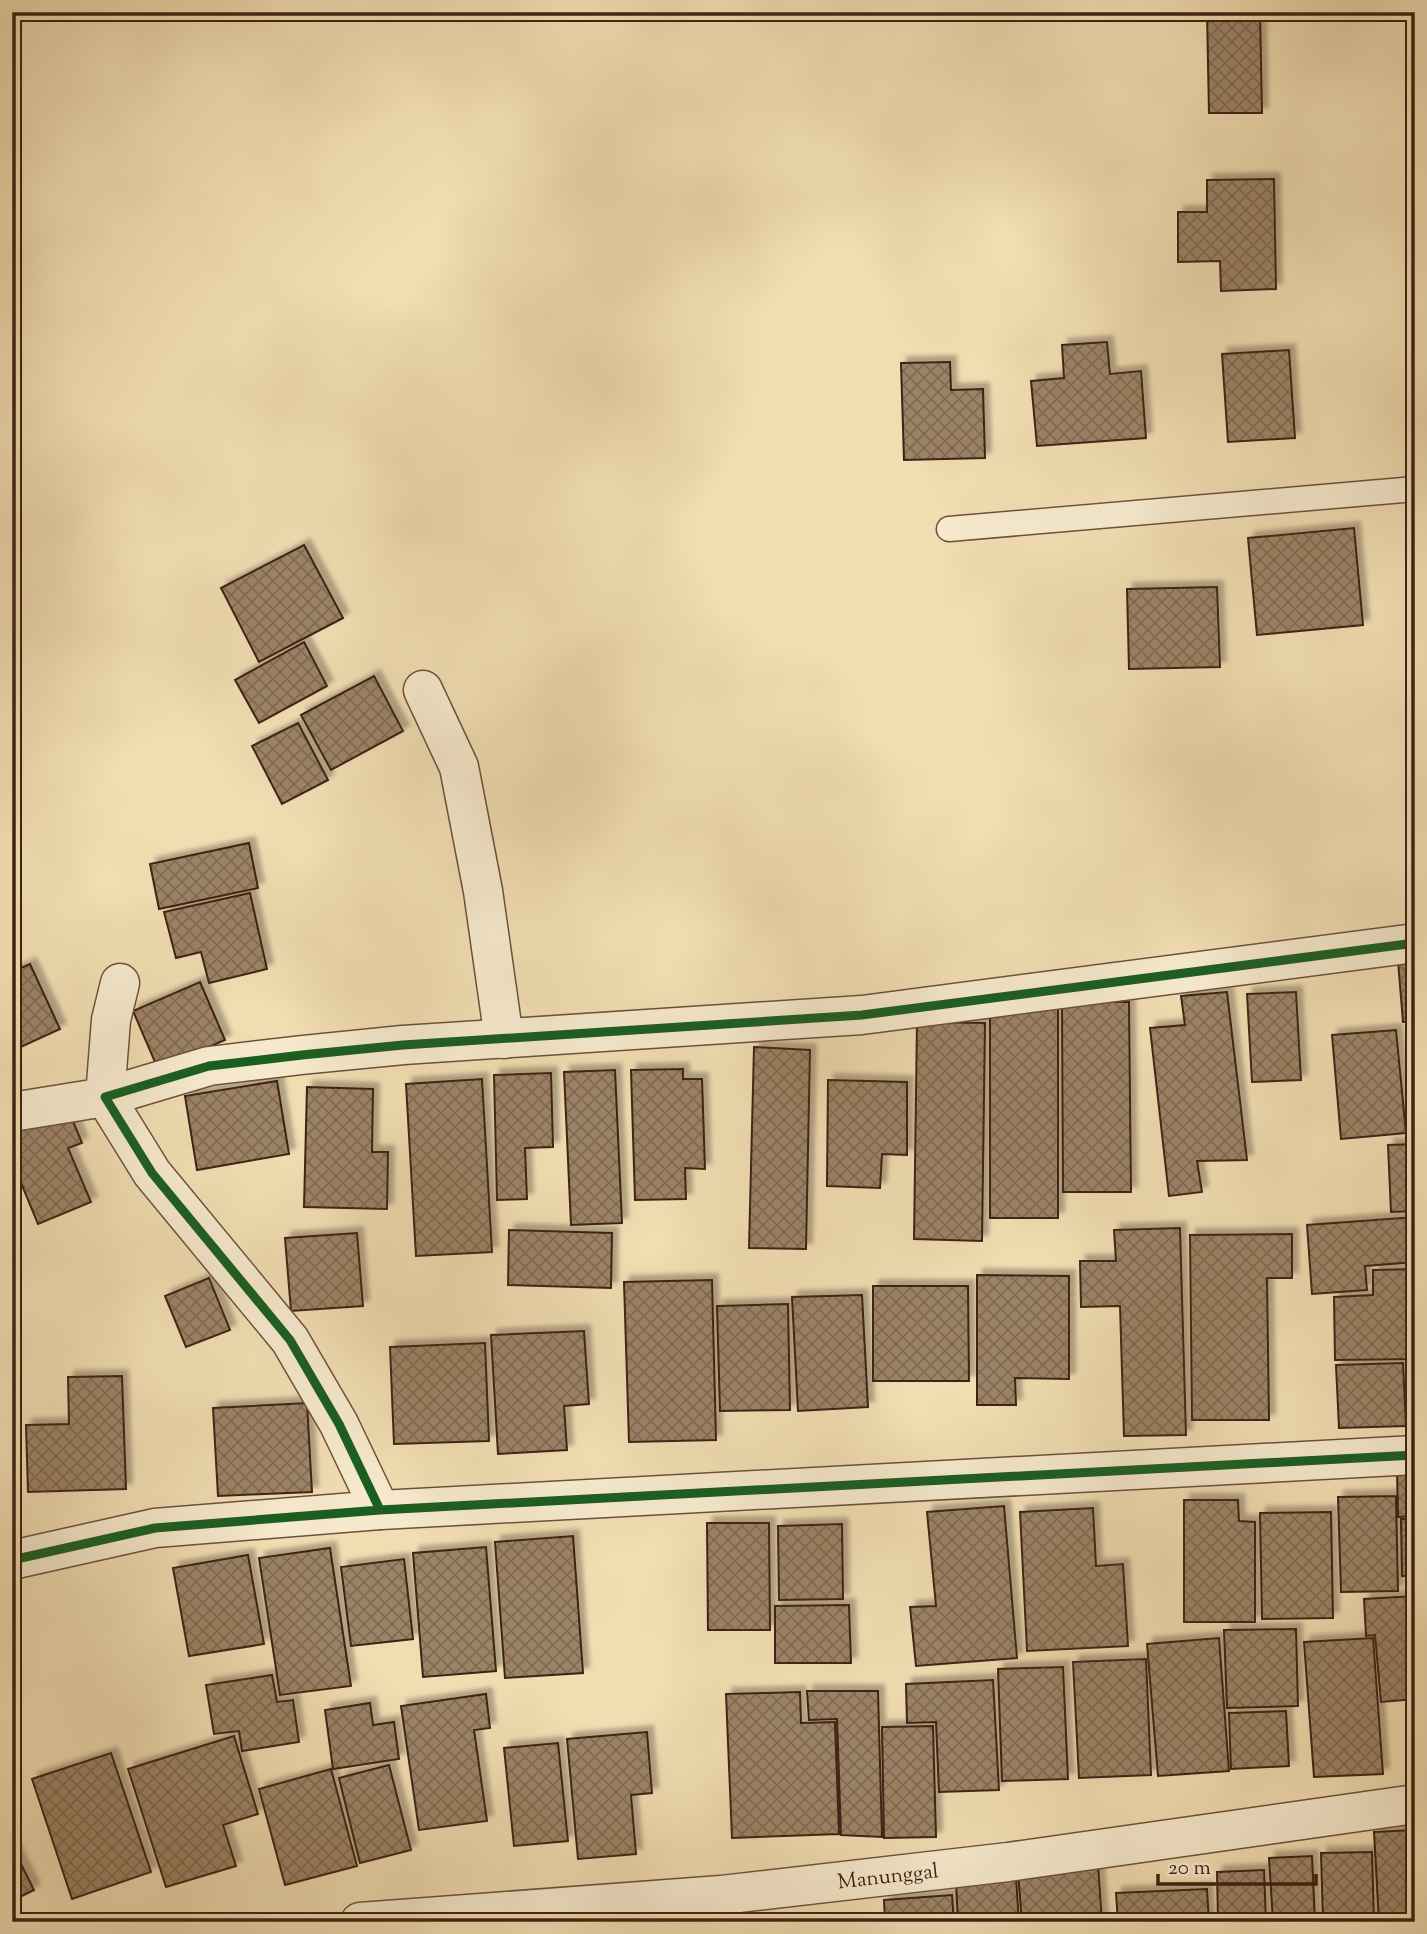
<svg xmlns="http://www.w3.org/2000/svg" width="1427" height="1934" viewBox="0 0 1427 1934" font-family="'Sorts Mill Goudy',serif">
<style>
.building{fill:url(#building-cross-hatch);stroke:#3f2213;stroke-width:2;filter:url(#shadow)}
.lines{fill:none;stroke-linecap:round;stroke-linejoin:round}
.service-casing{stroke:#6c513b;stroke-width:27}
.minor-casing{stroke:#6c513b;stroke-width:41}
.service{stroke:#f6e9cd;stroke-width:24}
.minor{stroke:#f6e9cd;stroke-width:38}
.cycleway-casing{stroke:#f6e9cd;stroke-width:13}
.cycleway{stroke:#1b5e20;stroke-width:9}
.labels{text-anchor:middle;stroke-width:5;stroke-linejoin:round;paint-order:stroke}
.street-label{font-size:21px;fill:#3f2213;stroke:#f6e9cd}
</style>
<defs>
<pattern id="building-cross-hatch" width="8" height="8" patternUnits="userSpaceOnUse" patternTransform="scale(1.75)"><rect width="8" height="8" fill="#9c8366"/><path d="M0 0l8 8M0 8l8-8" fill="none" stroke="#816b53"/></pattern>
<filter id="shadow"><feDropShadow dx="6" dy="-6" stdDeviation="2" flood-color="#0004"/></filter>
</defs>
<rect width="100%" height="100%" fill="#f1ddb2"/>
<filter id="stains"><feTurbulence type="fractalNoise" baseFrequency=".00286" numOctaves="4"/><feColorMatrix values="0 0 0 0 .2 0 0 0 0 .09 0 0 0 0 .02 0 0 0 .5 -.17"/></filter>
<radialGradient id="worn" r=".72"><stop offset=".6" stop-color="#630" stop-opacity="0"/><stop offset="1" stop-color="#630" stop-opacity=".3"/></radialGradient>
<path class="building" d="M 1207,12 L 1260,12 L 1262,113 L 1209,113 Z
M 1274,179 L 1276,289 L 1221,291 L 1220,261 L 1178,262 L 1178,212 L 1207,212 L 1207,180 Z
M 1107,342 L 1110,374 L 1141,371 L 1146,438 L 1037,446 L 1031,381 L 1064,378 L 1062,345 Z
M 1289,350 L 1295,438 L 1228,442 L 1222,354 Z
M 950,362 L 951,390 L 983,389 L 985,458 L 904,460 L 901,363 Z
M 1354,528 L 1363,625 L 1257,635 L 1248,538 Z
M 304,545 L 343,618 L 259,662 L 221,588 Z
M 1217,587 L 1220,667 L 1129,669 L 1127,589 Z
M 304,642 L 327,686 L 259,723 L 235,680 Z
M 374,676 L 403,731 L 331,770 L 301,715 Z
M 298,723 L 328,780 L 282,804 L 252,746 Z
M 249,843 L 258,888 L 159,909 L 150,864 Z
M 250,893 L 267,969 L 209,983 L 201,952 L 176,958 L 164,912 Z
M 1415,960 L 1415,1021 L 1403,1022 L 1398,961 Z
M 30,964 L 60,1029 L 12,1051 L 12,972 Z
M 200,982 L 225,1040 L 158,1069 L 133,1011 Z
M 1227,992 L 1247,1160 L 1197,1161 L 1202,1192 L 1169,1196 L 1150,1028 L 1185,1025 L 1181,996 Z
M 1296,992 L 1301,1080 L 1252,1082 L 1247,994 Z
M 1062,1001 L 1129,1002 L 1131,1192 L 1063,1192 Z
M 990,1007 L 1058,1008 L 1058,1218 L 990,1218 Z
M 917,1022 L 985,1023 L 982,1241 L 914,1239 Z
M 1396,1030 L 1406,1133 L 1341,1139 L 1332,1035 Z
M 1408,1039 L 1415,1039 L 1415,1138 L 1414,1138 Z
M 754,1047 L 810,1050 L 806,1249 L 749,1248 Z
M 683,1069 L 683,1079 L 702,1079 L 705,1169 L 685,1168 L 686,1199 L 635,1200 L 631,1070 Z
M 615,1070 L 622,1223 L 571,1225 L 564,1072 Z
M 551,1073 L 553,1147 L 525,1148 L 527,1199 L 497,1200 L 494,1075 Z
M 482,1079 L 492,1252 L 416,1256 L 406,1084 Z
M 828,1080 L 907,1082 L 907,1155 L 882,1154 L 880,1188 L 827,1186 Z
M 277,1081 L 289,1154 L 197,1170 L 185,1096 Z
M 307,1087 L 373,1089 L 372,1152 L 388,1152 L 387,1209 L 304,1207 Z
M 67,1107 L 82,1143 L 68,1148 L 91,1202 L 38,1224 L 19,1178 L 12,1181 L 12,1130 Z
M 1415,1144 L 1415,1211 L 1391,1212 L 1388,1145 Z
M 1415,1217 L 1415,1262 L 1365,1266 L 1367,1290 L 1312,1294 L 1307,1225 Z
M 1180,1228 L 1186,1435 L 1124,1436 L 1120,1306 L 1081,1307 L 1080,1261 L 1116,1261 L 1114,1230 Z
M 509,1230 L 612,1233 L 611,1288 L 508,1285 Z
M 357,1233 L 363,1306 L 291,1311 L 285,1238 Z
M 1292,1234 L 1292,1278 L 1267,1278 L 1269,1420 L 1192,1420 L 1190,1235 Z
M 1415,1269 L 1415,1359 L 1335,1360 L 1334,1297 L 1373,1295 L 1373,1270 Z
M 977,1275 L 1069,1276 L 1069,1379 L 1015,1378 L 1016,1405 L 977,1405 Z
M 209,1278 L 230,1330 L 186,1347 L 165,1296 Z
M 712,1280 L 716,1440 L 629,1442 L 624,1282 Z
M 873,1286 L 968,1286 L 969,1381 L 873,1381 Z
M 862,1295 L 868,1407 L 798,1411 L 792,1297 Z
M 788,1304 L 790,1410 L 720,1411 L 717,1306 Z
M 584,1331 L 589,1404 L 564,1406 L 567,1450 L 498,1454 L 491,1335 Z
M 485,1343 L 489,1441 L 394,1444 L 390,1347 Z
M 1403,1363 L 1406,1426 L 1339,1428 L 1336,1365 Z
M 122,1376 L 126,1489 L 28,1492 L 26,1425 L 69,1424 L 68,1377 Z
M 307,1403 L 312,1492 L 218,1496 L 213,1408 Z
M 1415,1468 L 1415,1516 L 1398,1517 L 1397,1469 Z
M 1396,1496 L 1398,1591 L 1341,1592 L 1338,1497 Z
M 1184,1500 L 1238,1500 L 1239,1521 L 1255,1522 L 1255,1622 L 1184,1622 Z
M 1004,1506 L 1017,1658 L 916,1666 L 910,1607 L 936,1606 L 927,1512 Z
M 1093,1508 L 1096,1566 L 1123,1564 L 1128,1646 L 1027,1651 L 1020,1512 Z
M 1331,1512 L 1333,1618 L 1262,1619 L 1260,1513 Z
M 1401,1519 L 1415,1519 L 1415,1576 L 1402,1576 Z
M 707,1523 L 769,1523 L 770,1630 L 708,1630 Z
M 842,1524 L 843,1599 L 779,1600 L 778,1526 Z
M 573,1536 L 583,1673 L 505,1678 L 495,1542 Z
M 486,1547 L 496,1671 L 423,1677 L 413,1553 Z
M 330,1548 L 351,1686 L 280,1695 L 259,1558 Z
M 248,1555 L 264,1644 L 189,1656 L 173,1568 Z
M 404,1559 L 413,1639 L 351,1646 L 341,1567 Z
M 1415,1596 L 1415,1699 L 1381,1702 L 1375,1635 L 1366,1636 L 1364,1599 Z
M 849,1605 L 851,1663 L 775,1663 L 775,1606 Z
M 1296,1629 L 1298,1706 L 1227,1708 L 1224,1630 Z
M 1219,1638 L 1229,1771 L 1158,1776 L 1147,1644 Z
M 1373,1638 L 1383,1774 L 1314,1777 L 1304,1642 Z
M 1146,1659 L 1151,1775 L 1079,1778 L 1073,1662 Z
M 1063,1667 L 1068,1779 L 1002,1781 L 998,1669 Z
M 272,1675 L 277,1702 L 293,1700 L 299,1742 L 242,1751 L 239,1731 L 214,1734 L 206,1685 Z
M 993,1680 L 999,1790 L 939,1792 L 936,1722 L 907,1723 L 906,1684 Z
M 807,1691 L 878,1691 L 882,1837 L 841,1835 L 837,1719 L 809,1720 Z
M 800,1692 L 801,1723 L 835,1722 L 839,1834 L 732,1838 L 726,1694 Z
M 486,1694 L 490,1728 L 474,1730 L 487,1821 L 419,1830 L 401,1706 Z
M 370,1703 L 373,1725 L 394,1722 L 399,1759 L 333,1769 L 325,1710 Z
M 1286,1711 L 1289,1766 L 1231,1769 L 1229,1713 Z
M 933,1726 L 936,1837 L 884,1838 L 882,1727 Z
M 647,1732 L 652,1793 L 631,1795 L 636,1854 L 578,1859 L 567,1739 Z
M 234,1736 L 258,1814 L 223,1825 L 236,1866 L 166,1887 L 128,1769 Z
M 558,1743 L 568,1841 L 514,1846 L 504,1748 Z
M 111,1753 L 151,1872 L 72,1899 L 32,1779 Z
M 389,1765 L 411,1850 L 360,1863 L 339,1778 Z
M 331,1769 L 357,1866 L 285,1885 L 259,1789 Z
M 1415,1830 L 1415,1922 L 1379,1922 L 1374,1832 Z
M 12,1846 L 34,1890 L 12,1901 Z
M 1372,1852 L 1374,1922 L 1323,1922 L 1321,1853 Z
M 1312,1856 L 1315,1922 L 1273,1922 L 1269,1858 Z
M 1098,1865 L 1102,1922 L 1022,1922 L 1018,1873 Z
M 1264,1870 L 1266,1922 L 1218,1922 L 1217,1872 Z
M 1016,1878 L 1019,1922 L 958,1922 L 956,1882 Z
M 1207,1889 L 1209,1922 L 1118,1922 L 1116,1893 Z
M 952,1895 L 954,1922 L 885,1922 L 884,1900 Z"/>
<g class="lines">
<defs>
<path id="service" d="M 949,529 L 1415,489"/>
<g id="minor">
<path d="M 423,690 L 459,767 L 483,891 L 504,1039"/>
<path d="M 12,1112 L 105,1097 L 111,1020 L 120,983"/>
<path d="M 380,1510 L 339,1424 L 290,1340 L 152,1173 L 105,1097 L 209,1066 L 302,1055 L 403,1045 L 862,1015 L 1415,943"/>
<path d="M 12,1560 L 155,1528 L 380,1510 L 1415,1455"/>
<path id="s1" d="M 360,1922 L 721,1895 L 1008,1862 L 1415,1804"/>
</g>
</defs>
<use href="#service" class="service-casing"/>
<use href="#minor" class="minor-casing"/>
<use href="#service" class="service"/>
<use href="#minor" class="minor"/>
<defs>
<path id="cycleway" d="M 380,1510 L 339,1424 L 290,1340 L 152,1173 L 105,1097 L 209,1066 L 302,1055 L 403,1045 L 862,1015 L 1415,943
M 12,1560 L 155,1528 L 380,1510 L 1415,1455"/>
</defs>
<use href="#cycleway" class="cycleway-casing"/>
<use href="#cycleway" class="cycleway"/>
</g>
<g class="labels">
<g class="street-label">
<text dy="7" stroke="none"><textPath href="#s1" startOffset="530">Manunggal</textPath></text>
</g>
</g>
<rect width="1427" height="1934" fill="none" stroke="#f1ddb2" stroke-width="42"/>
<rect x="14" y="14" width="1399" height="1906" fill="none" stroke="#3f2213" stroke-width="3.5"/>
<rect x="21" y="21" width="1385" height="1892" fill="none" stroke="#3f2213" stroke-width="2"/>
<path d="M1158 1874v10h158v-10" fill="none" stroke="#3f2213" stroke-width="3.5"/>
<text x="1168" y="1874" font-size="21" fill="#3f2213" stroke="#f6e9cd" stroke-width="5" paint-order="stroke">20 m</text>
<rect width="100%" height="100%" filter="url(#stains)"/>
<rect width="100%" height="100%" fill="url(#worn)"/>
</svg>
